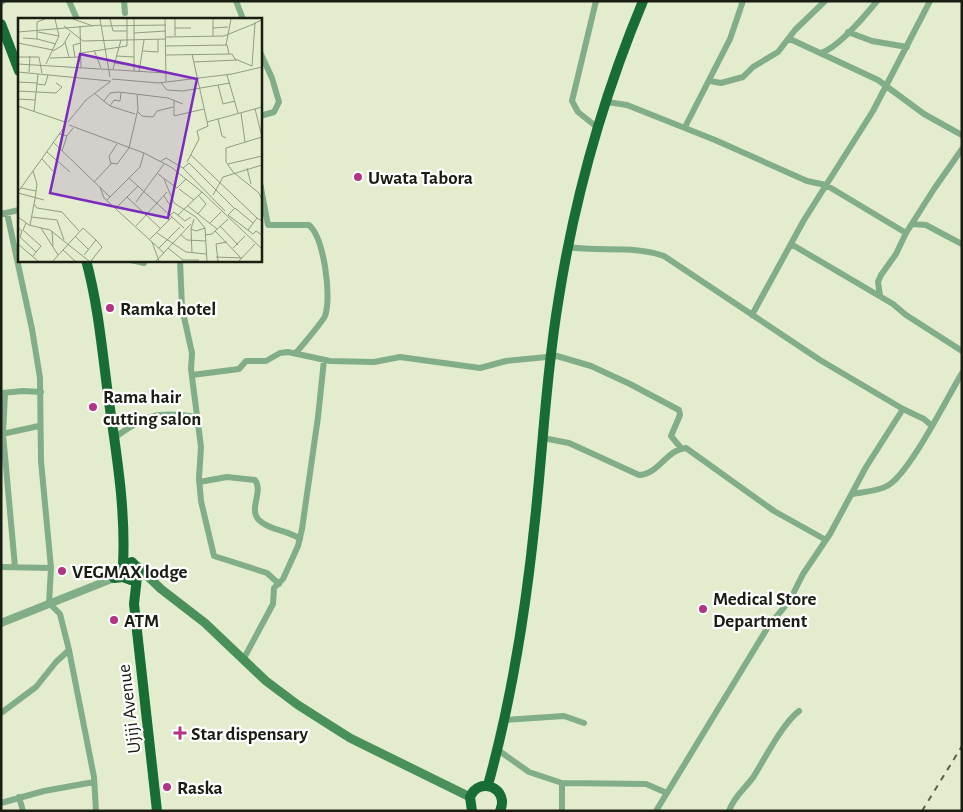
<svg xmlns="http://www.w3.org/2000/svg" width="963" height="812" viewBox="0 0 963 812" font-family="'Alegreya Sans',sans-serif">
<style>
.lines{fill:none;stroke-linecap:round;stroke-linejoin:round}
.minor{stroke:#81ae88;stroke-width:6}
.tertiary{stroke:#81ae88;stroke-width:8}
.secondary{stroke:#49905a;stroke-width:9}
.trunk{stroke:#186d35;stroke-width:10}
.rail{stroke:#5b6150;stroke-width:2;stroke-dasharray:6 6;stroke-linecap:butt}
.poi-dot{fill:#b13485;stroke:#fff;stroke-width:2}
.labels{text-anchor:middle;stroke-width:4.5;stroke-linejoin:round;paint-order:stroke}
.poi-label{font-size:19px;font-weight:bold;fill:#191d12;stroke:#fff;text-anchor:start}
.street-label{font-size:19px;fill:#191d12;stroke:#fff}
.inset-road{fill:none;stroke:#929a83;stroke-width:1}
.view{fill:#7b2cbf;fill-opacity:0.15;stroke:#7b2cbf;stroke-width:2.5}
.inset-edge{fill:none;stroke:#191d12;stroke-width:2.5}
</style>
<rect width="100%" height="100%" fill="#e3edce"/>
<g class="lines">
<path class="minor" d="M 69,1 L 77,19
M 124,1 L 125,13
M 236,1 L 243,19
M 596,1 L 572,101 L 578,112 L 598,128
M 1,2 L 3,1
M 848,32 L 872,41 L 907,47
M 790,39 L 878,80 L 924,114 L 962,135
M 260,52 L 272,78 L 279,102 L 274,112 L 260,116
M 821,53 C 839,47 864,17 877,1
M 710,81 L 721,83 L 743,77 L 753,67 L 778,52 L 795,30 L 825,1
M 607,102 L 627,105 L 715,140 L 807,181 L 826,185 L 906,233
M 685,127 L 730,39 L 743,1
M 260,183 L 268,225 L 309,225 C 324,238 332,297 325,316 C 323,321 301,347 296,353
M 7,213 L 32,329 L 40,378 L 41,461 L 51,568 L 49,603 L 60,614 L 69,650 L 94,777 L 96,811
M 1,214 L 19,210
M 912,224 L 926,225 L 962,244
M 791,244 L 893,304 L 906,315 L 962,351
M 568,247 C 600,252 634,245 664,256 L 820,360 L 903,409 L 924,419 L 932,426
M 131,260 L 144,263
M 180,260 L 182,308 L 192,353 L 191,369 L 201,447 L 199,478 L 201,501 L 214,556 L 267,573 L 279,584
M 880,296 L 878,282 L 881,275 L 896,254 L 906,233 L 934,189 L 962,149
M 752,315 L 804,220 L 873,111 L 930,1
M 192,375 L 239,369 L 246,361 L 266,361 L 280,353 L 288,352 L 330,361 L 374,362 L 400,357 L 480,368 L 506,361 L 557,356 L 591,366 L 630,384 L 679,410 L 680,415 L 671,436 L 681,448
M 2,393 L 23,391 L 41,392
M 5,393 L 3,434 L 15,567
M 2,434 L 39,426
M 114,438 C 147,414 157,411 197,417
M 543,438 L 569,443 L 639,475 C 658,475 667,449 686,448 L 774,511 L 826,540
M 199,482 L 227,477 L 255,480 C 264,492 247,510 260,521 C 271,531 288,530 300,539
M 853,494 C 863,492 878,491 887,486 C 909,475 948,396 962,373
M 1,567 L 51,568
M 243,660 L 273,604 L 274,588 L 283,579 L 298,546 L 302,529 L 318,417 L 324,360
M 1,713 L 36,687 L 56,662 L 69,650
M 504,720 L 564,716 L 584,723
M 498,750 L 529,772 L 562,783 L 562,811
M 562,783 L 646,784 L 667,793
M 19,797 L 23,811
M 1,803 L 44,791 L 94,782
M 656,811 L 768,627 L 790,600 L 803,574 L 830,534 L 866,467 L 903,409
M 729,811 C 734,796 746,788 754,776 C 765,758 783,723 799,711"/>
<path class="tertiary" d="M 1,623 L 114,578"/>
<path class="secondary" d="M 137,566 L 161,589 L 205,623 L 266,681 L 298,705 L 350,738 L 470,797"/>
<path class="trunk" d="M 1,24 L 19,71
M 86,260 C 98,304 102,349 108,395 C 116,451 126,509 123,565
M 132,562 L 139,570 L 136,578 L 131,580 L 123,577 L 114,578 L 121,571 L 123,565 Z
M 137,577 L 134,604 L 157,811
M 488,785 C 512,698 526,609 535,520 C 543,447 546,375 558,303 C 574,200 603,97 643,1
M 472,811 L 470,797 C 480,775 510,789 500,811"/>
<path class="rail" d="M 922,811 L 962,746"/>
</g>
<g class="poi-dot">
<circle cx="358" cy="177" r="5"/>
<circle cx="110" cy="308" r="5"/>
<circle cx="93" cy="407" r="5"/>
<circle cx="62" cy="571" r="5"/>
<circle cx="703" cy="609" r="5"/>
<circle cx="114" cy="620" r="5"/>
<path d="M177.5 725.5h5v5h5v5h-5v5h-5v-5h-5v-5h5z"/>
<circle cx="167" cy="787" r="5"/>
</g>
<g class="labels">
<g class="poi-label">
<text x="368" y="184">Uwata Tabora</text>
<text x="120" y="315">Ramka hotel</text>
<text x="103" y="403">Rama hair<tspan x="103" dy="22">cutting salon</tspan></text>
<text x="72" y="578">VEGMAX lodge</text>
<text x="713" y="605">Medical Store<tspan x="713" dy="22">Department</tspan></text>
<text x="124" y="627">ATM</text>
<text x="191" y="740">Star dispensary</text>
<text x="177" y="794">Raska</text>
</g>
<g class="street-label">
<text transform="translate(128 709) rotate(-97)" y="7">Ujiji Avenue</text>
</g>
</g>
<g transform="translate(18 18)">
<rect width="244" height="244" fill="#e3edce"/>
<path class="inset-road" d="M 55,1 L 75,8M 82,1 L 92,59M 92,1 L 95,13 L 109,13M 116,1 L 116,53M 147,1 L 148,63M 157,1 L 157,18M 46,8 L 65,23 L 148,21M 62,8 L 63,50M 83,8 L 148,7M 157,10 L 173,10M 195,10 L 210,9M 0,14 L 83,7M 20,14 L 41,18M 116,15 L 148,13M 195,18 L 195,1M 148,19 L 206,18 L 238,5M 5,20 L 19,21 L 19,4 L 27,1M 19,21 L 38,26M 47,24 L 51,39M 0,25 L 35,32M 208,27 L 213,1M 148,28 L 209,27 L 211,36M 76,32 L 83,50M 35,33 L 45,27 L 52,15M 125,33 L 140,34 L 140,21M 63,35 L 109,28 L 109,1M 148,37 L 214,36 L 217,41 L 234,48M 99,38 L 116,39M 0,39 L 21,39 L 24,55M 57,39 L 55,27 L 63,25M 32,40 L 63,39M 176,44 L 219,42M 97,45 L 122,49M 0,46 L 148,55M 28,46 L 41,18 L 37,1M 234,48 L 237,5 L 244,2M 95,51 L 103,22M 0,54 L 92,63M 11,54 L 12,38M 121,54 L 126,22M 209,57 L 220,95M 94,61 L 140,65 L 214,56 L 244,49M 0,64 L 19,65M 143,65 L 149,72 L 165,73 L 212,65M 19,66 L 27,67 L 30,57M 200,67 L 205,86 L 217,83M 0,73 L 38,75 L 44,69 L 38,65M 77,76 L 92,88 L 117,96M 0,81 L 17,82M 156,82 L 156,98 L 186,91M 86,83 L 92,75 L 101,74 L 150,80 L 165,86M 0,88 L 47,104M 92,88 L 96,82 L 102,83 L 103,75M 237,91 L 244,119M 119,93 L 124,98 L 135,99 L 139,93 L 155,89M 16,94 L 20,56M 223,95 L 227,124M 200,101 L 204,118 L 208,120M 50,104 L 68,82 L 93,63M 189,104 L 244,89M 51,107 L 126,135 L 153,149 L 184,174 L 244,231M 41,116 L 49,118 L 55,110M 244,119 L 208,130 L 208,144 L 215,154 L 241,175 L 244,182M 35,124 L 92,179M 44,133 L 49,118M 29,134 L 52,154M 173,137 L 239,200M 24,141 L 35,153M 143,143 L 148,140 L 165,150 L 207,193M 169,144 L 181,121 L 179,113 L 190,108 L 174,36M 93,145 L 99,146 L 111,130 L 120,91 L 119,77M 210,146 L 244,138M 165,150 L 171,145 L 216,190M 229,150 L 233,166M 15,153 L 19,166 L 17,181M 140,156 L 159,170 L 168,161M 111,160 L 166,210M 146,161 L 156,185 L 178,199 L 187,210 L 189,243M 76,164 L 93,146 L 91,138 L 99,126M 82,169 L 86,180 L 146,235M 3,170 L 18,173M 161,171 L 176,182M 0,174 L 47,108M 0,175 L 26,182M 195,177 L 205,159 L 244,147M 146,178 L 153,189 L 150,195M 109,179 L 143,211M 89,182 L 122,149 L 126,135M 118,184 L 146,146M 16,186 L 19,190 L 44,194 L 61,213M 170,188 L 199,211M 98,190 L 120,168M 180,196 L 188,186 L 181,178M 152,197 L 156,194 L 167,203 L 173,199M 160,197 L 184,174M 210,197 L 235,216 L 238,213 L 244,217M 210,197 L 217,190 L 235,205M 0,199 L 11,207 L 32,212 L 71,243M 13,199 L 39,202 L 46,222M 176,201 L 173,211 L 178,213 L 187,210M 8,205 L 5,212 L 23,228 L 15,238M 192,205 L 203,194M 12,207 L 17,181M 118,208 L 149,174M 202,208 L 220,227M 0,210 L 4,213 L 2,219 L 18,234M 23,210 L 40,237M 173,211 L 174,235M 230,212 L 239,200 L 244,203M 34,213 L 35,228M 197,213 L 223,240M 139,215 L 168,234 L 188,236M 163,217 L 169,222 L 188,223M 187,217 L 194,216 L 210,201M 57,218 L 71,232M 132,221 L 154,199M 134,224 L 141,243M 0,226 L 20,243M 141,230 L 162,209M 150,230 L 165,242 L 181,242M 215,230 L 227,218M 45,232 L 57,243M 198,239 L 224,240M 35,243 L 65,210 L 78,222 L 66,237M 73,243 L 84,229 L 78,222M 138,243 L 173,206M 200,243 L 198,226 L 209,224M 221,243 L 237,226"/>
<path class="view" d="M 62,36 L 179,61 L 150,200 L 32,175 Z"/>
<rect width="244" height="244" class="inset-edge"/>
</g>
<rect width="963" height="812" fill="none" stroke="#191d12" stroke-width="5"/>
</svg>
